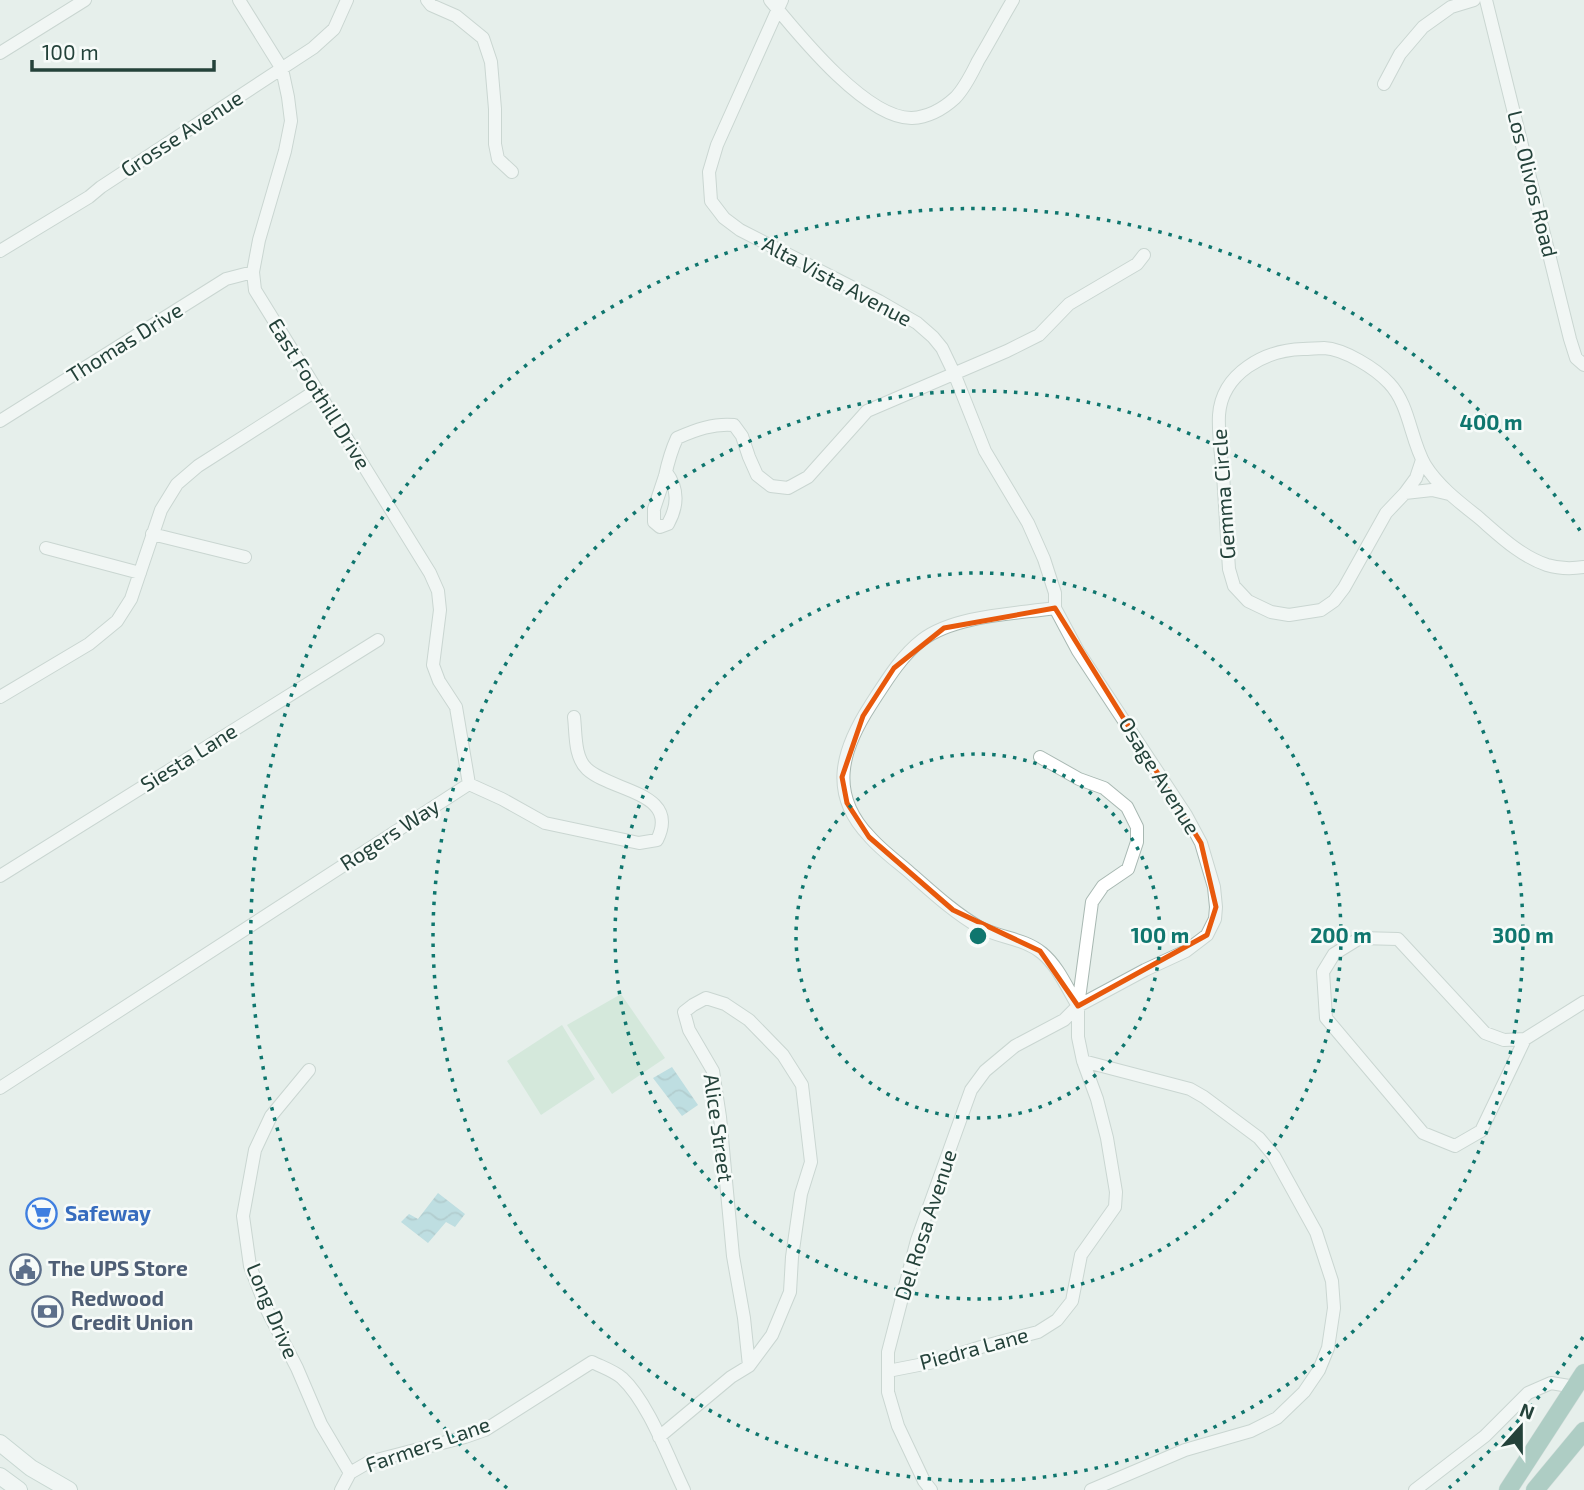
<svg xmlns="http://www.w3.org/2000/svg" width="1584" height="1490" viewBox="0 0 1584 1490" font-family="'Exo 2',sans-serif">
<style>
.garden{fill:#bfe0c8}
.water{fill:url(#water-waves)}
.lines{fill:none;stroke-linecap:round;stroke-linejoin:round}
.street-casing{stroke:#a8b8b2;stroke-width:14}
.secondary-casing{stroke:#a4bbb3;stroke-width:18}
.primary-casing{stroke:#c2cac8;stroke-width:19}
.street{stroke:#fff;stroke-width:12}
.secondary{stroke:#fff;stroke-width:16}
.primary{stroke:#6aa596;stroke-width:18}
.marked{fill:none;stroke:#e8590c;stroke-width:5;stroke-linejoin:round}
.ring{fill:none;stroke:#0f766e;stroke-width:3.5;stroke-dasharray:3.5 7}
.labels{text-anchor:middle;stroke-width:5;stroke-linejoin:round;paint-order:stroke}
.street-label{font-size:21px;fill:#24423a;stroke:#f7fbf9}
.shop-label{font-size:21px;font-weight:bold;fill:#366cbe;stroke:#f7fbf9;text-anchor:start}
.service-label{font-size:21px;font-weight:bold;fill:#4e5e75;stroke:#f7fbf9;text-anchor:start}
.centre{fill:#0f766e;stroke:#f7fbf9;stroke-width:3.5}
.ring-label{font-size:21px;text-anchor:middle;font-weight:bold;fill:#0f766e;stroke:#f7fbf9;stroke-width:5;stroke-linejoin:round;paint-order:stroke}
</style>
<defs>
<pattern id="water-waves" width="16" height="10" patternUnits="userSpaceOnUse" patternTransform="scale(1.75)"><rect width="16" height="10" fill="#8ec9d4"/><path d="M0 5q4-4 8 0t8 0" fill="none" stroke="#74a5ad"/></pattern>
</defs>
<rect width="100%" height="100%" fill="#e6efeb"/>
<path class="garden" d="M 621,994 L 665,1058 L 612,1094 L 567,1025 Z
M 562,1025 L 595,1079 L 541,1115 L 507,1061 Z"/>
<path class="water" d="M 672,1067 L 698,1105 L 682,1116 L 653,1078 Z
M 438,1193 L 465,1214 L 455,1227 L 446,1222 L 428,1243 L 401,1222 L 409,1214 L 418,1219 Z"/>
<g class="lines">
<defs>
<path id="street" d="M 239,0 L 282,69 L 288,97 L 291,121 L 285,151 L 259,240 L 253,272 L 255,290 L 430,573 L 438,591 L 440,610 L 433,665 L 439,681 L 456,707 L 469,784
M 427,0 L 431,5 L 456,16 L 483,38 L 491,62 L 495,109 L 495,144 L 498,159 L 512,172
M 770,0 C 798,34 866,119 912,118 C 929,117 943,109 955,98 C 965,88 972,73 978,61 C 990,41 1001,20 1013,0
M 782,0 L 717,145 L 709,172 L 711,201 L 724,218 L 740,230 L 879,301 L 917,323 L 933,337 L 942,348 L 954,373 L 985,451 L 1028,523 L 1044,559 L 1055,593 L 1055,608 L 1078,651 L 1186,815 L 1201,843 L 1214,887 L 1216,907 L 1215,919 L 1207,935 L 1186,951 L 1145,970 L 1078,1006 L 1064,1020 L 1015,1046 L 985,1071 L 971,1090 L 917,1240 L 888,1352 L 888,1392 L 898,1426 L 924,1481 L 931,1490
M 1486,0 L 1570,339 L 1576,358 L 1584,365
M 0,53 L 85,0
M 1384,84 L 1400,54 L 1423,27 L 1451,7 L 1474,0
M 0,251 L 89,197 L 101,187 L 313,48 L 334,29 L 347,0
M 0,421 L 226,279 L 253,272
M 666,472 C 679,489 678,506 668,524 L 660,527 L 654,522 L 654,509 L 665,476 C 668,462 671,451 677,438 C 695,430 714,423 734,425 L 742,436 L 749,457 L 757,475 L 771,486 L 788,488 L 808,477 L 867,411 L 1007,351 L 1039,335 L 1069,304 L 1137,264 L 1144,255
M 1405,493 L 1416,478 L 1422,460
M 1449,494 L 1432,490 L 1405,493 L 1386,513 L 1344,588 L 1334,601 L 1321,610 L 1289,615 L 1271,612 L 1248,601 L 1234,586 L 1229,569 C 1227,537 1225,505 1223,474 C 1221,455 1218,434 1219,415 C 1222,373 1265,350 1303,349 C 1310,349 1317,348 1324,348 C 1344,349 1375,368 1389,383 C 1410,405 1410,439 1425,465 C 1438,486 1459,502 1478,517 C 1499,535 1520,556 1547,565 C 1560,569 1571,569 1584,567
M 152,534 L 245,557
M 46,548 L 140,573
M 1055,608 C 1015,614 955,615 922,640 C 900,657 885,683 870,706 C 841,751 829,794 869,836 C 880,849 895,860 908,871 C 931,891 953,912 979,927 C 999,938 1024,938 1042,953 C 1058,966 1067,988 1078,1006
M 0,697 L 89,644 L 117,621 L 131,599 L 161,510 L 177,484 L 198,466 L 317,390
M 1040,757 L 1079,779 L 1104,788 L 1127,807 L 1137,827 L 1137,842 L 1128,869 L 1103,886 L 1092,902 L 1078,1006 L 1078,1037 L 1083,1061 L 1190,1089 L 1204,1097 L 1259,1138 L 1274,1156 L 1316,1232 L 1332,1281 L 1334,1308 L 1328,1348 L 1319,1370 L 1304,1392 L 1277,1418 L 1251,1431 L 1185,1450 L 1091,1490
M 469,784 L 502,799 L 545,823 L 639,843 L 657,840 C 681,792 612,792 587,769 C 574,757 576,733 574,717
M 0,876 L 378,640
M 1525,1039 L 1481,1131 L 1455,1146 L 1423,1133 L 1326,1018 L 1323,972 L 1334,954 L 1360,938 L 1398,939 L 1485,1033 L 1504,1040 L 1525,1039 L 1584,1002
M 309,1070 L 271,1116 L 255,1150 L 243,1216 L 250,1266 L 267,1310 L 297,1368 L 321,1424 L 350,1473
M 0,1088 L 469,784
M 888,1371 L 934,1362 L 981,1347 L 1038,1332 L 1057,1320 L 1072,1301 L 1081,1255 L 1115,1207 L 1116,1192 L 1107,1138 L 1097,1099 L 1083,1061
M 659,1437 L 731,1377 L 749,1366 L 772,1335 L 790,1292 L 792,1257 L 801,1194 L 811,1162 L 802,1085 L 783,1055 L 749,1020 L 725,1004 L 706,998 L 693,1005 L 684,1012 L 689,1030 L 713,1071 L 720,1117 L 733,1256 L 744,1318 L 749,1366
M 341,1490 L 350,1473 L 369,1462 L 465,1437 L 485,1430 L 592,1362 C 602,1367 614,1371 622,1378 C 648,1402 668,1457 684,1490
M 1415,1490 L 1485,1436 L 1528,1393 L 1551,1383 L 1575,1387"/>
<path id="secondary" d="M 0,1443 L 31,1468 L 69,1490
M 0,1476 L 19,1490"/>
<path id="primary" d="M 1508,1490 L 1584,1373
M 1535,1490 L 1584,1431"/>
</defs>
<use href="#street" class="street-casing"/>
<use href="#secondary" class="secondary-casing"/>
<use href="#primary" class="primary-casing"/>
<use href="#street" class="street"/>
<use href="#secondary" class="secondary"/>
<use href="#primary" class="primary"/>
</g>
<path d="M0 0H1584V1490H0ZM 1055,608 L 1201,843 L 1216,907 L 1207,935 L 1078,1006 L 1040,951 L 953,910 L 869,837 L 847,803 L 842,777 L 863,716 L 894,668 L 944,628 Z" fill="#e6efeb" fill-opacity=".55" fill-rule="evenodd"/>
<path class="marked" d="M 1055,608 L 1201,843 L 1216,907 L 1207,935 L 1078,1006 L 1040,951 L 953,910 L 869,837 L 847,803 L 842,777 L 863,716 L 894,668 L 944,628 Z"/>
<g class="ring">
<circle cx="978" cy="936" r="182"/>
<circle cx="978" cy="936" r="363"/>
<circle cx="978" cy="936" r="545"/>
<path d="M1583 1337A726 726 0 0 1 1449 1488M507 1488A726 726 0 1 1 1583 535"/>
</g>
<defs>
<symbol id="supermarket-ring" viewBox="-11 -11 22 22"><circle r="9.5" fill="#f7fbf9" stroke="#3f7fe0" stroke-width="1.5"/><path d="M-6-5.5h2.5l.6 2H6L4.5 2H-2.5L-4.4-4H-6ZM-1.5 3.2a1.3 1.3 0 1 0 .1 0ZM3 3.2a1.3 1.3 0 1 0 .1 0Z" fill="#3f7fe0"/></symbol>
<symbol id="civic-ring" viewBox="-11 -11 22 22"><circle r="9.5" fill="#f7fbf9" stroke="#5c6f8a" stroke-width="1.5"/><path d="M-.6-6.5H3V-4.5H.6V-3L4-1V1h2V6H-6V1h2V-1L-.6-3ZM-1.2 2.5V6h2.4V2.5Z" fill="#5c6f8a"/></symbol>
<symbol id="bank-ring" viewBox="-11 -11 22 22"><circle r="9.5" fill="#f7fbf9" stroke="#5c6f8a" stroke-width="1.5"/><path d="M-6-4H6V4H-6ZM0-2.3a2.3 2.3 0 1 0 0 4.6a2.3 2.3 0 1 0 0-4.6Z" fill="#5c6f8a"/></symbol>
</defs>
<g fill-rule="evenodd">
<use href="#supermarket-ring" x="24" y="1196" width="35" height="35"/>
<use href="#civic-ring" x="8" y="1252" width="35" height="35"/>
<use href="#bank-ring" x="30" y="1294" width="35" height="35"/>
</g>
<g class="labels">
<g class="street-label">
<text transform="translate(182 134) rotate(-33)" y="7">Grosse Avenue</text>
<text transform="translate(1532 184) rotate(76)" y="7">Los Olivos Road</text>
<text transform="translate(837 282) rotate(28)" y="7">Alta Vista Avenue</text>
<text transform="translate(125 343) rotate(-32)" y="7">Thomas Drive</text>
<text transform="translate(319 394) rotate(58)" y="7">East Foothill Drive</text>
<text transform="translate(1224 494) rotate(-94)" y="7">Gemma Circle</text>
<text transform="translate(189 758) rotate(-32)" y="7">Siesta Lane</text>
<text transform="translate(1159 776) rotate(58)" y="7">Osage Avenue</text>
<text transform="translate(390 835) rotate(-33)" y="7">Rogers Way</text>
<text transform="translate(718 1128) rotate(82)" y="7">Alice Street</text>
<text transform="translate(926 1225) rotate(-72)" y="7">Del Rosa Avenue</text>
<text transform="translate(272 1311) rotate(67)" y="7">Long Drive</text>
<text transform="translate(974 1349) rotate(-15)" y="7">Piedra Lane</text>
<text transform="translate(428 1445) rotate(-19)" y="7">Farmers Lane</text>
</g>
<g class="shop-label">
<text x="65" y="1221">Safeway</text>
</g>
<g class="service-label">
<text x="48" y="1276">The UPS Store</text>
<text x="71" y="1306">Redwood<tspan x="71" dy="24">Credit Union</tspan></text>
</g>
</g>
<circle cx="978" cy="936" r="10" class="centre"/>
<g class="ring-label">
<text x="1491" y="430">400 m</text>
<text x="1160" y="943">100 m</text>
<text x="1341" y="943">200 m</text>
<text x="1523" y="943">300 m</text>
</g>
<g transform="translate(1521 1427) rotate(21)" stroke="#f7fbf9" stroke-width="5" paint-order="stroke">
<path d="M0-5L12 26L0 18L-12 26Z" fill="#24423a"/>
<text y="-10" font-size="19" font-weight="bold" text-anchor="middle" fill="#24423a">N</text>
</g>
<path d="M32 60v10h182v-10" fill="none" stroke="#24423a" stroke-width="3.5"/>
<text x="42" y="60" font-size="21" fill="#24423a" stroke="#f7fbf9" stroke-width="5" paint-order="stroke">100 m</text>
</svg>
